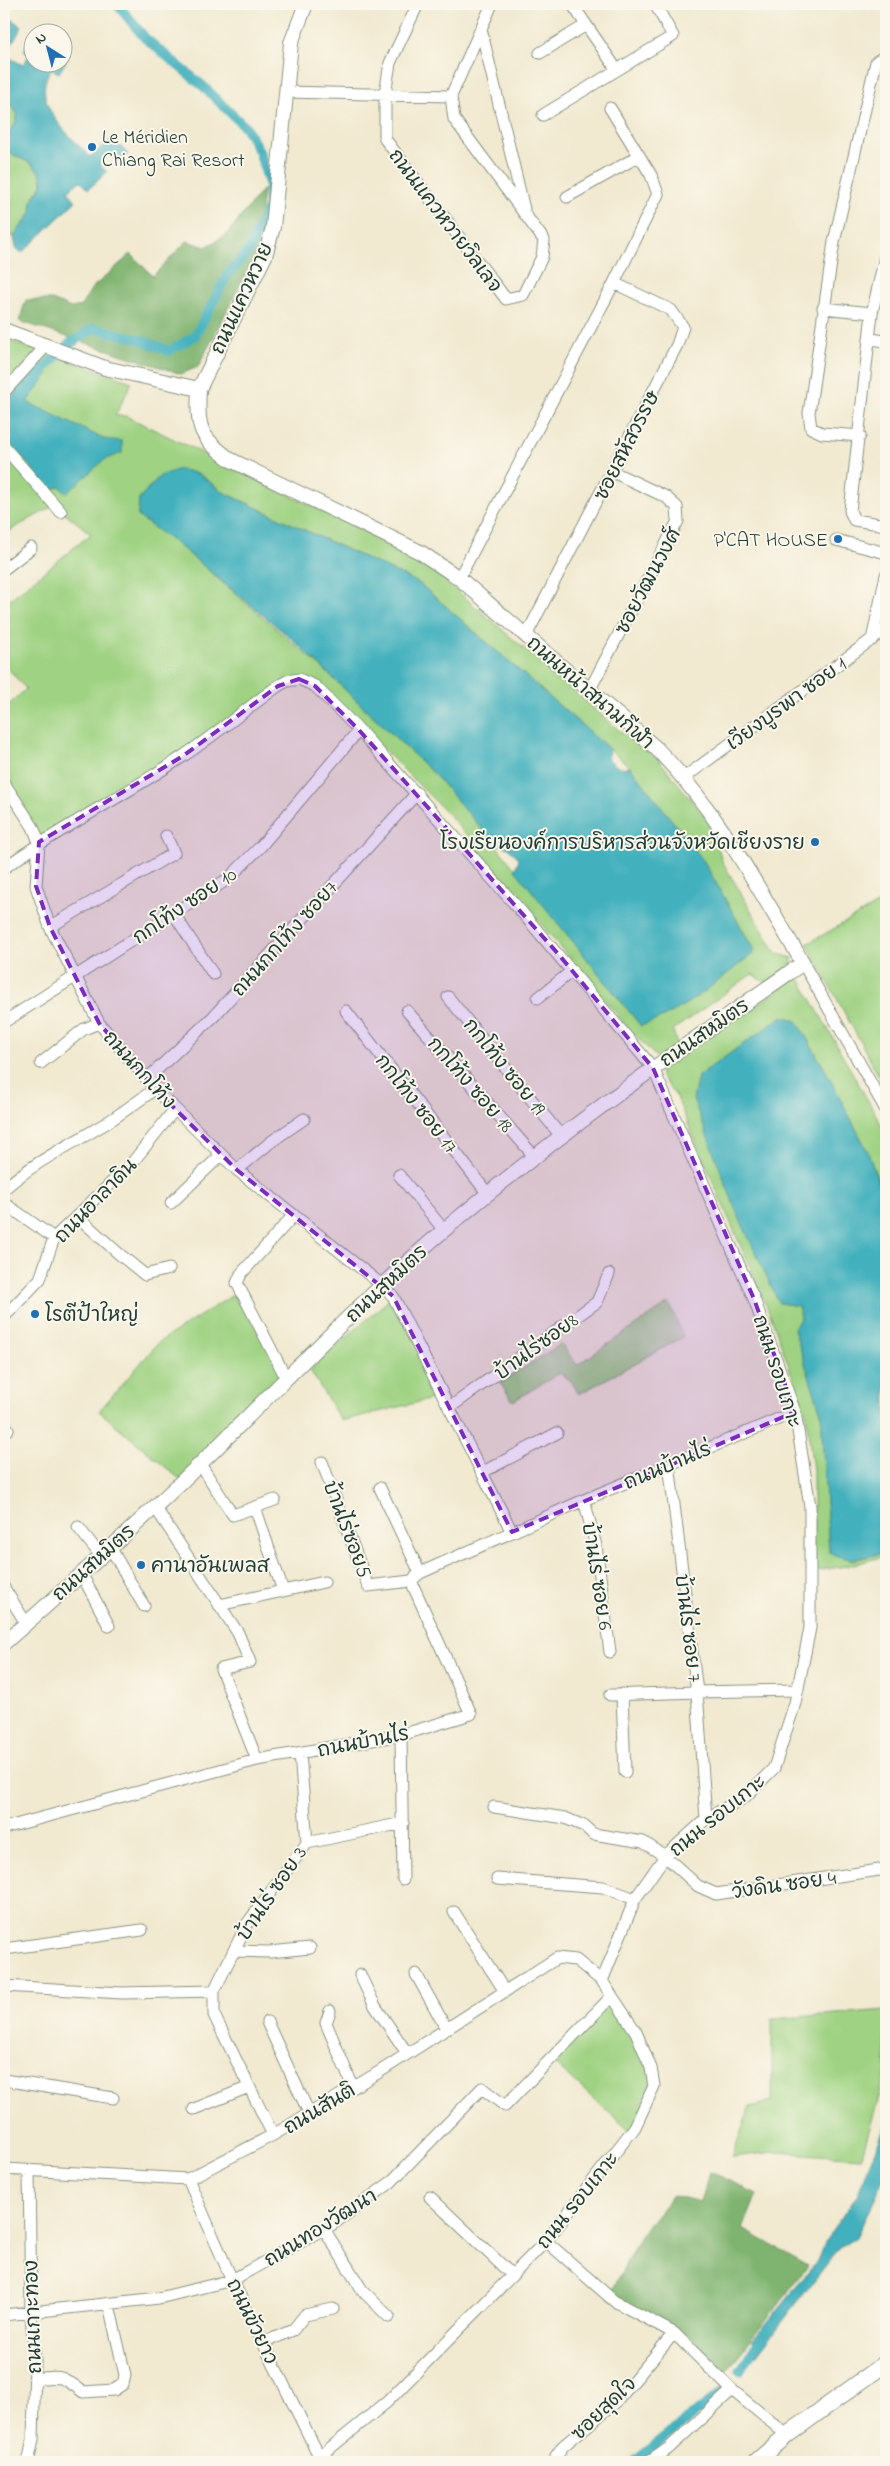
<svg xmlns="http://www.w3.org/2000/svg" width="890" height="2466" viewBox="0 0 890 2466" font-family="'Indie Flower','Playpen Sans Thai',sans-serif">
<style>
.green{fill:#9fd282;stroke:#5f885b;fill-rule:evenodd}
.forest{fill:#7fb470;stroke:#4f7852}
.water{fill:#42b0bd;stroke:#307678}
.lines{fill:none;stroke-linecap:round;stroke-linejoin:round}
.canal{stroke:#42b0bd;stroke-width:10}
.minor-casing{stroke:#889382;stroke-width:13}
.tertiary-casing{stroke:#889382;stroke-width:16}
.secondary-casing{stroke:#889382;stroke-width:18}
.minor{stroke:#fff;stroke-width:11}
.tertiary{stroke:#fff;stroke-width:14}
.secondary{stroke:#fff;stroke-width:16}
.marked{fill:#7b2cbf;fill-opacity:0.2;stroke:#7b2cbf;stroke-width:4;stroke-dasharray:10 6;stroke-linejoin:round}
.poi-dot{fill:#1f6fb2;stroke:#fbf7ec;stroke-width:2}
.labels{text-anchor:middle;stroke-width:4;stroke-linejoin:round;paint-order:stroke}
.poi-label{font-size:20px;fill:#1f3d34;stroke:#fbf7ec;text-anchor:start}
.street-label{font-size:20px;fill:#1f3d34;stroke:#fbf7ec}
</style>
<rect width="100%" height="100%" fill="#fbf7ec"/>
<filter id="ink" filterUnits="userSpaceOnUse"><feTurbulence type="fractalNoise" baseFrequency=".02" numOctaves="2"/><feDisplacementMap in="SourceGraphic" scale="10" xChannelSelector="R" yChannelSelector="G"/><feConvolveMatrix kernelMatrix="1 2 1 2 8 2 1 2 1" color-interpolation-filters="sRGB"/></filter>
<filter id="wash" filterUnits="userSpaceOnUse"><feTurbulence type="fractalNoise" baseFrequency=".0096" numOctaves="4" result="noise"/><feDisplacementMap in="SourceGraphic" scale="20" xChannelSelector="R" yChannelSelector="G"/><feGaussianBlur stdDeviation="1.12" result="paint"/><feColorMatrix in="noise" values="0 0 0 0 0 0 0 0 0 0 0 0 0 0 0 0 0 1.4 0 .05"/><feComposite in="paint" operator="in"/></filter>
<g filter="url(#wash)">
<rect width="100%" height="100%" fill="#f1e9d0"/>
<path class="green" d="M 4,99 C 25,115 16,123 4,141 Z
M 4,146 C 16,163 41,158 42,185 L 34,196 L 31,213 L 13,237 L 4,233 Z
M 4,339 L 132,382 L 115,416 L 126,416 L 419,558 L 620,731 L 658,759 L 711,824 L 722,861 L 776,953 L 793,958 L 791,964 L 768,984 L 752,974 L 673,1030 L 677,1046 L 657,1058 L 631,1031 L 450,816 L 316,682 L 283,683 L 183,756 L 39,842 L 4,782 L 4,709 L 26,689 L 4,664 L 4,604 L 91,534 L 55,505 L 4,534 ZM 199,474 L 223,492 L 419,583 L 631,768 L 703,860 L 755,952 L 641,1026 L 494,843 L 435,775 L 320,666 L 182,548 L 138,516 L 139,498 L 160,476 Z
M 886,899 L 886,1089 L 807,944 Z
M 800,979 L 886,1133 L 886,1205 L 868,1152 L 827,1073 L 797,1021 L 783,1017 L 733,1051 L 801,1317 L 794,1329 L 821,1413 L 829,1552 L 854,1560 L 886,1552 L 886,1556 L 846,1566 L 813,1571 L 813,1470 L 806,1414 L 772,1319 L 676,1096 L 661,1077 L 660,1071 L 792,981 Z
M 239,1291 L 286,1378 L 182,1481 L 99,1411 L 159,1342 Z
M 393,1296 L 444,1396 L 341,1421 L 310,1370 Z
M 669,1303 L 683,1337 L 579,1394 L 571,1381 L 560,1373 L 513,1401 L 500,1383 L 561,1344 L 577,1365 Z
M 612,1996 L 636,2032 L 654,2086 L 631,2132 L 550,2060 Z
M 886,2010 L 886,2073 L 861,2158 L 775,2152 L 732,2157 L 750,2107 L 772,2102 L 772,2019 Z"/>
<path class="forest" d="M 263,189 L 257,252 L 198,367 L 181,374 L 19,321 L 26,300 L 52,300 L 71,308 L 81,306 L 92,288 L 131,254 L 153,276 L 187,241 L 206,247 L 227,234 Z
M 710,2172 L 757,2194 L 743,2229 L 808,2266 L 721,2378 L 675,2331 L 609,2297 L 640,2236 L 673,2195 L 700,2202 Z"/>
<path class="water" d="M 4,13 L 22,27 L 5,55 L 23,65 L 30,54 L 24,50 L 32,37 L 32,62 L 62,62 L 63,55 L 68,58 L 59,73 L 51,69 C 29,103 68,133 90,157 L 112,138 L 128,154 L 119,163 L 109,154 L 99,164 L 107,172 L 91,187 L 88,189 L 80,181 L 68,191 L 76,201 L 22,253 L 16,248 L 14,237 L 31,213 L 32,201 L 42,185 L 42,176 L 32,164 L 10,153 L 4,146 C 4,125 34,122 4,99 Z
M 36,370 L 49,373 L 27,402 L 104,439 L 122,441 L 122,453 L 104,460 L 67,493 L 59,486 L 51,491 L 4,436 L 4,404 Z
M 179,469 L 199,474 L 223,492 L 419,583 L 609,749 L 608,759 L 618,767 L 631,768 L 703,860 L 755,952 C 720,979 684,1012 641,1026 L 515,870 L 519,858 L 508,848 L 494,843 L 435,775 L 293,640 L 182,548 L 138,516 L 139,499 L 160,476 Z
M 783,1016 L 797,1021 L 827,1073 L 868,1152 L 886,1205 L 886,1552 C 864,1557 851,1564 829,1552 L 821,1413 L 794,1329 L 801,1317 L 798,1306 L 779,1303 L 737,1213 L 693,1099 L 698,1076 Z
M 886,2123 L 886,2171 L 874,2201 L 855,2239 L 840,2247 L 756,2356 L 753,2340 L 818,2260 L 826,2240 L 858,2193 Z"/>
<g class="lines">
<path class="canal" d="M 68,345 L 94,328 L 139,339 L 169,351 L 195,336 L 227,276 L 250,249 L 269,206 L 269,183 L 259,151 L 246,128 L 203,86 L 145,38 L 117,4
M 41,371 L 55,358
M 740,2371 L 754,2348
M 634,2462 L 726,2389"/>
</g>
</g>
<g filter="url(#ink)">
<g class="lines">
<defs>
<path id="minor" d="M 418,4 L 390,63 L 385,94 L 385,139 L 506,299 L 523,295 L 542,257 L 544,240 L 454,119 L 451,96 L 492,4
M 572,4 L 617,70
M 481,29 L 524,209
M 540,53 L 586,25
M 286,92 L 451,96
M 543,115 L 673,36 L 655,4
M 567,197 L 639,156
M 886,253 L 872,313 L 850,511 L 854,520 L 886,525
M 823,308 L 872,313
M 870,339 L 886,341
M 4,392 L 46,346
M 860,436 L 822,433 L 811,428 L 809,413 L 834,242 L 876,62 L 886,55
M 4,447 L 61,512
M 836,540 L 886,553
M 4,569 L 31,548
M 459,578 L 614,283 L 658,194 L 651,175 L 610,108
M 526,636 L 677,345 L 683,327 L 671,310 L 614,283
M 872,640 L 886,575
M 589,691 L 678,521 L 677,507 L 666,497 L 613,472
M 685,777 L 886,629
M 4,783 L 33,827 L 39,842 L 36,886 L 50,927 L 99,1023 L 155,1089 L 237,1170 L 382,1285 L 393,1296 L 512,1532
M 4,868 C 61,827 124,796 182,757 C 215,735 246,709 278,686 L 287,681 L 299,679 L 315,686 L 359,730 L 520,910 L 653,1068 L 754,1299 L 795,1412 L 810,1506 L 810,1628 L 795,1703 L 774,1768 L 745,1797 L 706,1819 L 665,1856 L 635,1899 L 602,1981 L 636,2032 L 651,2068 L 654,2086 L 635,2127 L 546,2241 L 387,2402 L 313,2462
M 174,914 L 213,974
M 50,927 L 174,853 L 166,836
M 803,963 L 886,1110
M 448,997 L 561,1136
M 538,998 L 572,971
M 346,1011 L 488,1194
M 407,1011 L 534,1156
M 4,1022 L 228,879 L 261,846 L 359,730
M 41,1063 L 84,1029 L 99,1023
M 147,1079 L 213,1017 L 417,793
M 237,1170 L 272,1141 L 304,1119
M 399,1175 L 444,1230
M 4,1189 C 36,1160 75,1143 111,1120 C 126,1110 141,1099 155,1089
M 4,1203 L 54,1238
M 171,1203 L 221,1155
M 77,1216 L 118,1253 L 145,1275 L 169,1269
M 4,1317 L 40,1279 L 54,1238 L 132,1163 L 175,1109
M 286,1378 L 237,1283 L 241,1274 L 293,1216
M 449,1408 L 597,1302 L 609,1274
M 4,1432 L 8,1429
M 322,1462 L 368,1586 L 411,1581
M 200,1464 L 233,1515 L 275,1500
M 669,1464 L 697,1692 L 798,1690
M 483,1472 L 557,1433
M 380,1488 L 420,1573
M 584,1500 L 596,1546 L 610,1652
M 155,1507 L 238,1633 L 250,1662 L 221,1669 L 257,1760
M 255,1507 L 283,1591
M 78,1527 L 101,1556
M 110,1547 L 144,1606
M 81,1573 L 109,1626
M 4,1588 L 26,1623
M 219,1605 L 324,1582
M 622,1694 L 625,1772
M 610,1695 L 697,1692 L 706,1819
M 401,1735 L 403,1879
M 494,1807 L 565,1818 L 584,1826 L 593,1834 L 643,1842 L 665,1856 L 698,1886 L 716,1894 L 886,1869
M 4,1828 L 257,1760 L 401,1735 L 471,1714 L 411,1581 L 420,1573 L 584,1500 L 795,1412
M 307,1843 L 403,1823
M 497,1879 L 603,1887 L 635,1899
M 454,1912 L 504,1990
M 4,1949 L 142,1930
M 234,1951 L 270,1952 L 310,1948
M 416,1974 L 446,2028
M 360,1975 L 375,2006 L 407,2053
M 4,1986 L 122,1993 L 214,1991
M 330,2011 L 326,2023 L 353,2087
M 267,2022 L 309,2113
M 4,2080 L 113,2098
M 194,2109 L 249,2087
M 273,2135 L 214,2015 L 214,1991 L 247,1924 L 307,1843 L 300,1753
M 4,2169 L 188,2179 L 273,2135 L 376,2074 L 557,1958 L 576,1960 L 602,1981
M 188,2179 L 232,2280 L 322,2462
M 430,2197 L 512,2275
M 324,2229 L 362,2290 L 389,2317
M 546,2241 L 614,2301 L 674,2333 L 732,2390 L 787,2435
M 4,2315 L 159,2298 L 232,2280 L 333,2224 L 390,2183 L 482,2088 L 505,2106 L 612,1996
M 263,2343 L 293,2330 L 305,2315 L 333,2309
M 35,2379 C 62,2376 61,2375 83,2392 L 114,2390 L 123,2384 L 125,2375 L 109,2305
M 28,2462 L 33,2440 L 35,2362 L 31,2314 L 29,2171
M 560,2462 L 556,2456 L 563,2446 L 617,2401 L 674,2333
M 649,2462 L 669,2448 L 732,2390"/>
<path id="tertiary" d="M 4,330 L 105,368 L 199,389 L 265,256 L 273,227 L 291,43 L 306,4
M 4,1643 C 70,1585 136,1526 199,1465 C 280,1386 357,1304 443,1231 C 557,1134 680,1049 803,963 C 758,888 718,811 656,748 L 459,578 L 420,552 L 231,460 C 199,437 197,428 199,389"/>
<path id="secondary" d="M 756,2462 L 787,2435 L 886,2363"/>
</defs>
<use href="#minor" class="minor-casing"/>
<use href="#tertiary" class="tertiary-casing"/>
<use href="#secondary" class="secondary-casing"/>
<use href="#minor" class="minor"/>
<use href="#tertiary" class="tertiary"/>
<use href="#secondary" class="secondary"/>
</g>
</g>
<path class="marked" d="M 299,679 L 315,686 L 359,730 L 560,956 L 653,1068 L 754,1299 L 795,1412 L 512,1532 L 393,1296 L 237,1170 L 155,1089 L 99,1023 L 50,927 L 36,886 L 39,842 L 183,756 L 278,686 Z"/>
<g class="poi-dot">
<circle cx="92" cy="147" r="5"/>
<circle cx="838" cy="539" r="5"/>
<circle cx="815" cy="842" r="5"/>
<circle cx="35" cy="1314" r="5"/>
<circle cx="141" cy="1565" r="5"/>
</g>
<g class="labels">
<g class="poi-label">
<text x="102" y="143">Le Méridien<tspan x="102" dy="23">Chiang Rai Resort</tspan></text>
<text x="828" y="546" text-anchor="end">P'CAT HOUSE</text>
<text x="805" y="849" text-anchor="end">โรงเรียนองค์การบริหารส่วนจังหวัดเชียงราย</text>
<text x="45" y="1321">โรตีป้าใหญ่</text>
<text x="151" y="1572">คานาอันเพลส</text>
</g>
<g class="street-label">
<text transform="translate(446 220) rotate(53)" y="7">ถนนแควหวายวิลเลจ</text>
<text transform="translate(241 298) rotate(-65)" y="7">ถนนแควหวาย</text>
<text transform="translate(626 445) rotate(-63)" y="7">ซอยสหัสวรรษ</text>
<text transform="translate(647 581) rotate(-62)" y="7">ซอยวัฒนวงศ์</text>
<text transform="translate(591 692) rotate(41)" y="7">ถนนหน้าสนามกีฬา</text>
<text transform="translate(786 703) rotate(-36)" y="7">เวียงบูรพา ซอย 1</text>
<text transform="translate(184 905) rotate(-34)" y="7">กกโท้ง ซอย 10</text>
<text transform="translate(284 938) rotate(-48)" y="7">ถนนกกโท้ง ซอย7</text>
<text transform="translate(704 1032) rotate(-35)" y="7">ถนนสหมิตร</text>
<text transform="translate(505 1066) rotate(51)" y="7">กกโท้ง ซอย 19</text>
<text transform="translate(140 1069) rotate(48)" y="7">ถนนกกโท้ง</text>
<text transform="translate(471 1084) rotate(49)" y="7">กกโท้ง ซอย 18</text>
<text transform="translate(417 1103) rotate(52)" y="7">กกโท้ง ซอย 17</text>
<text transform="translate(95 1200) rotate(-46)" y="7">ถนนอาลาดิน</text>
<text transform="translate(386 1283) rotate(-43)" y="7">ถนนสหมิตร</text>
<text transform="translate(536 1346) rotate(-36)" y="7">บ้านไร่ซอย8</text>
<text transform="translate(778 1371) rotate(72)" y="7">ถนน รอบเกาะ</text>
<text transform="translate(667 1465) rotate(-23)" y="7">ถนนบ้านไร่</text>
<text transform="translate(348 1529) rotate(69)" y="7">บ้านไร่ซอย5</text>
<text transform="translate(93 1562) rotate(-42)" y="7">ถนนสหมิตร</text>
<text transform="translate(598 1576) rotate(81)" y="7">บ้านไร่ ซอย 6</text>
<text transform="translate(689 1628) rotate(83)" y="7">บ้านไร่ ซอย 7</text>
<text transform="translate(363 1741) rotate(-11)" y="7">ถนนบ้านไร่</text>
<text transform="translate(717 1815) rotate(-39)" y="7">ถนน รอบเกาะ</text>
<text transform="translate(784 1884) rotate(-8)" y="7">วังดิน ซอย 4</text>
<text transform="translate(271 1893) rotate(-56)" y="7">บ้านไร่ ซอย 3</text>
<text transform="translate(319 2108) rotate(-31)" y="7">ถนนสันติ</text>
<text transform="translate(577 2200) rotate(-51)" y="7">ถนน รอบเกาะ</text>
<text transform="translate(320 2227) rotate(-32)" y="7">ถนนทองวัฒนา</text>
<text transform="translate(32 2317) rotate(-92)" y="7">ถนนเกาะทอง</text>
<text transform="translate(253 2321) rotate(64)" y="7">ถนนขัวยาว</text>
<text transform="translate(603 2408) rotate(-44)" y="7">ซอยสุดใจ</text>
</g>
</g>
<rect width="890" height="2466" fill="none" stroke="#fbf7ec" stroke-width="20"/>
<g transform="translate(48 48) rotate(324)"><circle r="24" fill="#fbf7ec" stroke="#a3ada2"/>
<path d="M0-4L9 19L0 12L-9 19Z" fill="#1f6fb2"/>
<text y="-8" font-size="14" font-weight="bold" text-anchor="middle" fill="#1f3d34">N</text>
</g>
</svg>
